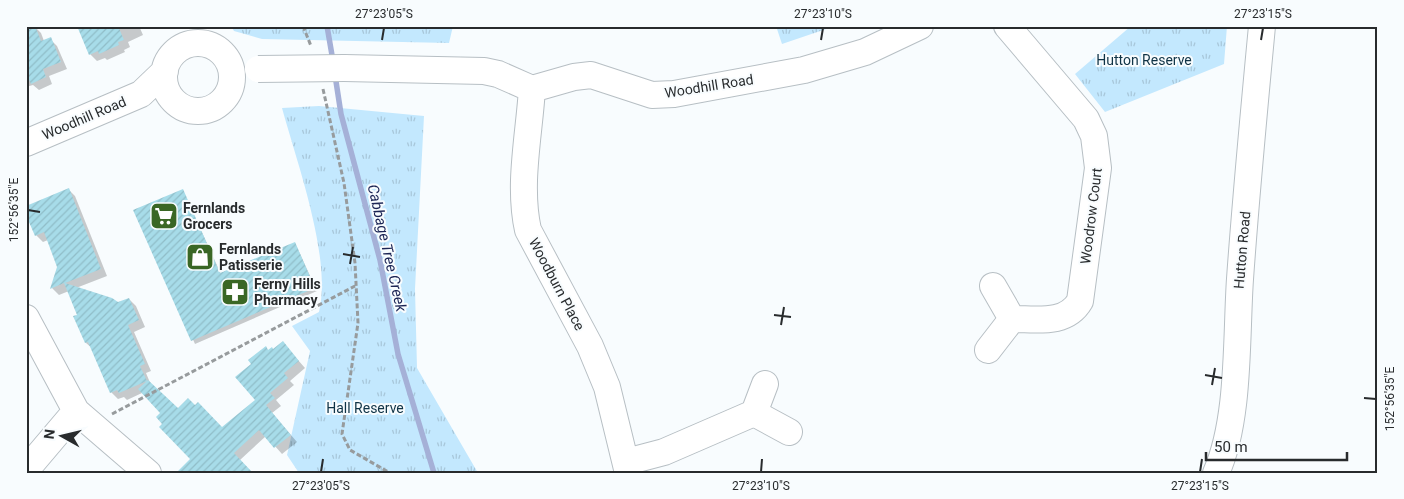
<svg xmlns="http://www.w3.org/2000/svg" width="1404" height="499" viewBox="0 0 1404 499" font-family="Roboto,sans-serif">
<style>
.park{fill:url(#park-tufts)}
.shadow{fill:#0003}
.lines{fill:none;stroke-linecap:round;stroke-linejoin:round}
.stream{stroke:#a5b0d7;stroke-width:5.5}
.building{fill:url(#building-hatch)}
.minor-casing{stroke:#b7bfc4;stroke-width:28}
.path{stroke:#979b9d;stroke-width:3;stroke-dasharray:5 2.5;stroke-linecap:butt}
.minor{stroke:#fff;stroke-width:26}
.minor-bridge-casing{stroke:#b7bfc4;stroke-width:28;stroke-linecap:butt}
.minor-bridge{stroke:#fff;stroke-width:26}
.ticks{fill:none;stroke:#282b2d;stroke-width:2}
.labels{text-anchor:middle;stroke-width:4;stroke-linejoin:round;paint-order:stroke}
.park-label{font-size:14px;fill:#0f3346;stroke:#f8fcfe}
.street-label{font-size:14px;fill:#282b2d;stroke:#f8fcfe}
.poi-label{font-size:14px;font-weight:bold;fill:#282b2d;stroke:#f8fcfe;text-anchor:start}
.water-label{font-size:15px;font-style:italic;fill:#1c2555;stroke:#f8fcfe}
.neatline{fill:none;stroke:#282b2d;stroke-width:2}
.ticks-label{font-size:12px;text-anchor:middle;fill:#282b2d}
</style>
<defs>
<pattern id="park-tufts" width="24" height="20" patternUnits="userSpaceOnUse" patternTransform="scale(1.25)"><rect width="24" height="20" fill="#c3e8fe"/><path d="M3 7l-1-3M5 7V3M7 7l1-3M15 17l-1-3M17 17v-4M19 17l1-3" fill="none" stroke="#a8c7da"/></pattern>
<pattern id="building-hatch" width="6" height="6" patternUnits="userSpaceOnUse" patternTransform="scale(1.25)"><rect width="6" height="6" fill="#a7dce9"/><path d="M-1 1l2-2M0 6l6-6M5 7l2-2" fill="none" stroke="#90bdc8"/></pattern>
</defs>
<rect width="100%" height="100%" fill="#f8fcfe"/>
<path class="park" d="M 231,26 L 453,26 L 449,43 L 262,39 L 234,31 Z
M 776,26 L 835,26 L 782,44 Z
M 1131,26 L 1227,26 L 1224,64 L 1105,112 L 1075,74 Z
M 319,106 L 424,116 L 415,289 L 417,368 L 478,473 L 299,473 L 287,455 L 310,351 L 292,326 L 319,312 C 332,258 297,163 282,108 Z"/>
<path class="shadow" d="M 34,26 L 41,33 L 44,41 L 50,39 L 57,46 L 67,69 L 49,76 L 52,84 L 39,90 L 33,85 L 26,87 L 26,30 Z
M 78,26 L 139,26 L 143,35 L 128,42 L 130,47 L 124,50 L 125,52 L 107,60 L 105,58 L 97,61 L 90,54 Z
M 68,189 L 75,196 L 107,276 L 76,288 L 118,304 L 129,299 L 136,306 L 145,327 L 134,332 L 151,371 L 146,373 L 151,385 L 178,410 L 222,429 L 256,401 L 253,364 L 265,347 L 269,351 L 274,351 L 283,343 L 305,368 L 290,381 L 294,385 L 276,400 L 281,406 L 272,413 L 297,442 L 282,454 L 266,436 L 240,460 L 192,459 L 164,424 L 162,413 L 142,393 L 127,400 L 124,397 L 118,399 L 111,392 L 93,349 L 86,343 L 79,315 L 69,291 L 59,295 L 52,288 L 59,267 L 48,240 L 43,242 L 36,235 Z
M 183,191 L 221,274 L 295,243 L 317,291 L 195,344 L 135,211 Z"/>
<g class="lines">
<path class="stream" d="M 327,26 L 333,61
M 335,75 L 341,114 L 380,260 L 398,354 L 434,473"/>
</g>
<path class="building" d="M 26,26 L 35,26 L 41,41 L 51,37 L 61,62 L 43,69 L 46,77 L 31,84 L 26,73 Z
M 77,26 L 118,26 L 124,40 L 118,42 L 119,45 L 99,54 L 98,51 L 89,55 Z
M 69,188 L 101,269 L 65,283 L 112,298 L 118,302 L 129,298 L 139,320 L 128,325 L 145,364 L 140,366 L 147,381 L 119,393 L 117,390 L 110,393 L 88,342 L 85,343 L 73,316 L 77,315 L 64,283 L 50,289 L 57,267 L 44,232 L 35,236 L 26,215 L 26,206 Z
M 183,189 L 220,273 L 295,242 L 315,288 L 191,341 L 133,210 Z
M 283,341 L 299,361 L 284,373 L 288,378 L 270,393 L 275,398 L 266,405 L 291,435 L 274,448 L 259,430 L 234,453 L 253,473 L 176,473 L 190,459 L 159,427 L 162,424 L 156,417 L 160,413 L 138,389 L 148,380 L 178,408 L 188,398 L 195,405 L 198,402 L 222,427 L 255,400 L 235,377 L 251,364 L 248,360 L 266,346 L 268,350 L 272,347 L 273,349 Z"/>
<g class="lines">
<defs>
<path id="minor" d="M 1007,26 L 1086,119 L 1094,136 L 1098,168 L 1080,301 C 1066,325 1037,319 1012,319
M164 77a34 34 0 1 1 68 0a34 34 0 1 1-68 0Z
M 344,68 L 484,71 L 498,74 L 532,89 L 574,77 L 591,75 L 652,95 L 674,94 L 804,70 L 865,52 L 920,26
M 532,89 C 529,136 518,185 528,230 L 590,346 L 607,387 L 628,473
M 26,143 L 141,94 L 165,71
M 26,318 L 76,411 L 148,473
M 988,350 L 1012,319 L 993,286
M 765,384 L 754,413 L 789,432
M 626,462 L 664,452 L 754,413
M 26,470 L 76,411
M 1216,473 C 1240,420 1236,337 1240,279 C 1246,194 1254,110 1262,26"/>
</defs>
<use href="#minor" class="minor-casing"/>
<path class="path" d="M 303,26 L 311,46
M 323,89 L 344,183 L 355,263 L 358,323 L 342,434 L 350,450 L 390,473
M 112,414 L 355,286"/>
<use href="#minor" class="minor"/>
<defs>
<path id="minor-bridge" d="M 258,69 L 344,68"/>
</defs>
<use href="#minor-bridge" class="minor-bridge-casing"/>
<use href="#minor-bridge" class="minor-bridge"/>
</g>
<path class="ticks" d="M 382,40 L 384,28M 821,40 L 823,28M 1261,40 L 1263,28M 28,210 L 40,212M 343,254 L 360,257M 350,264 L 353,247M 774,315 L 791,317M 781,325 L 784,307M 1205,375 L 1222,378M 1212,385 L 1215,368M 1364,398 L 1376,399M 321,472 L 323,459M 761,472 L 762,459M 1200,472 L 1202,459"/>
<defs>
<symbol id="supermarket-square" viewBox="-11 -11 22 22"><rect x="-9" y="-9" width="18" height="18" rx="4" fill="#3a6725" stroke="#f8fcfe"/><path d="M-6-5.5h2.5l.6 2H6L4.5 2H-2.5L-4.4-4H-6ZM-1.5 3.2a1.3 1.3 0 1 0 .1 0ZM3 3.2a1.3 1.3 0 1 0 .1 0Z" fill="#fff"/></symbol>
<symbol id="shop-square" viewBox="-11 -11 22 22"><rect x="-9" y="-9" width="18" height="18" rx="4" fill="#3a6725" stroke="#f8fcfe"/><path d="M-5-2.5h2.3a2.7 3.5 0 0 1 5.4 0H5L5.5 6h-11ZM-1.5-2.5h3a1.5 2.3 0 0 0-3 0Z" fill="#fff"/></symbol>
<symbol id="pharmacy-square" viewBox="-11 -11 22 22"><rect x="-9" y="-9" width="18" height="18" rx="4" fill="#3a6725" stroke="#f8fcfe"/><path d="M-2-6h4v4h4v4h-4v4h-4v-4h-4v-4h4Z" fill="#fff"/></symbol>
</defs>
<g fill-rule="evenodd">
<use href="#supermarket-square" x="148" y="200" width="32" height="32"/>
<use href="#shop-square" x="184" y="241" width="32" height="32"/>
<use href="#pharmacy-square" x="219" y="276" width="32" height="32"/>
</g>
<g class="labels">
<g class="park-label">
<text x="1144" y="65">Hutton Reserve</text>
<text x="365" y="413">Hall Reserve</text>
</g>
<g class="street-label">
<text transform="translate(709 86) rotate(-9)" y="5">Woodhill Road</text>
<text transform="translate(84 118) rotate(-23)" y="5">Woodhill Road</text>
<text transform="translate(1091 216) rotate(-83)" y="5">Woodrow Court</text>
<text transform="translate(1242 250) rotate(-85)" y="5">Hutton Road</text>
<text transform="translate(557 284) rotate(62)" y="5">Woodburn Place</text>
</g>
<g class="poi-label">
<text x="183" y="213">Fernlands<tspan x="183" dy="16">Grocers</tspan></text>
<text x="219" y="254">Fernlands<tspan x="219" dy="16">Patisserie</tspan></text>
<text x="254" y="289">Ferny Hills<tspan x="254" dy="16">Pharmacy</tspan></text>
</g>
<g class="water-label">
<text transform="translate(387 248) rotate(77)" y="5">Cabbage Tree Creek</text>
</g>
</g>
<rect width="1404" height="499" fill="none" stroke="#f8fcfe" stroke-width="55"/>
<g transform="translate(62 436) rotate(278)" stroke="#f8fcfe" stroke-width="4" paint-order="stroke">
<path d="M0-4L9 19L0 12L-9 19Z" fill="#282b2d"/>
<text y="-8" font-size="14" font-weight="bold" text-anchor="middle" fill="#282b2d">N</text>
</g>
<path d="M1206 452v8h141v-8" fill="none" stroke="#282b2d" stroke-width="2.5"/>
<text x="1214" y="452" font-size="15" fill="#282b2d" stroke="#f8fcfe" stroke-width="4" paint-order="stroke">50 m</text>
<rect x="28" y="28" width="1348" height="444" class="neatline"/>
<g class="ticks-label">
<text x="384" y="18">27°23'05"S</text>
<text x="823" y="18">27°23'10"S</text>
<text x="1263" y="18">27°23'15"S</text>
<text transform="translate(14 210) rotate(-90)" y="4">152°56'35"E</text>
<text transform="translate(1390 399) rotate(-90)" y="4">152°56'35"E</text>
<text x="321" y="490">27°23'05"S</text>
<text x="761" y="490">27°23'10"S</text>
<text x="1200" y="490">27°23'15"S</text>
</g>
</svg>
